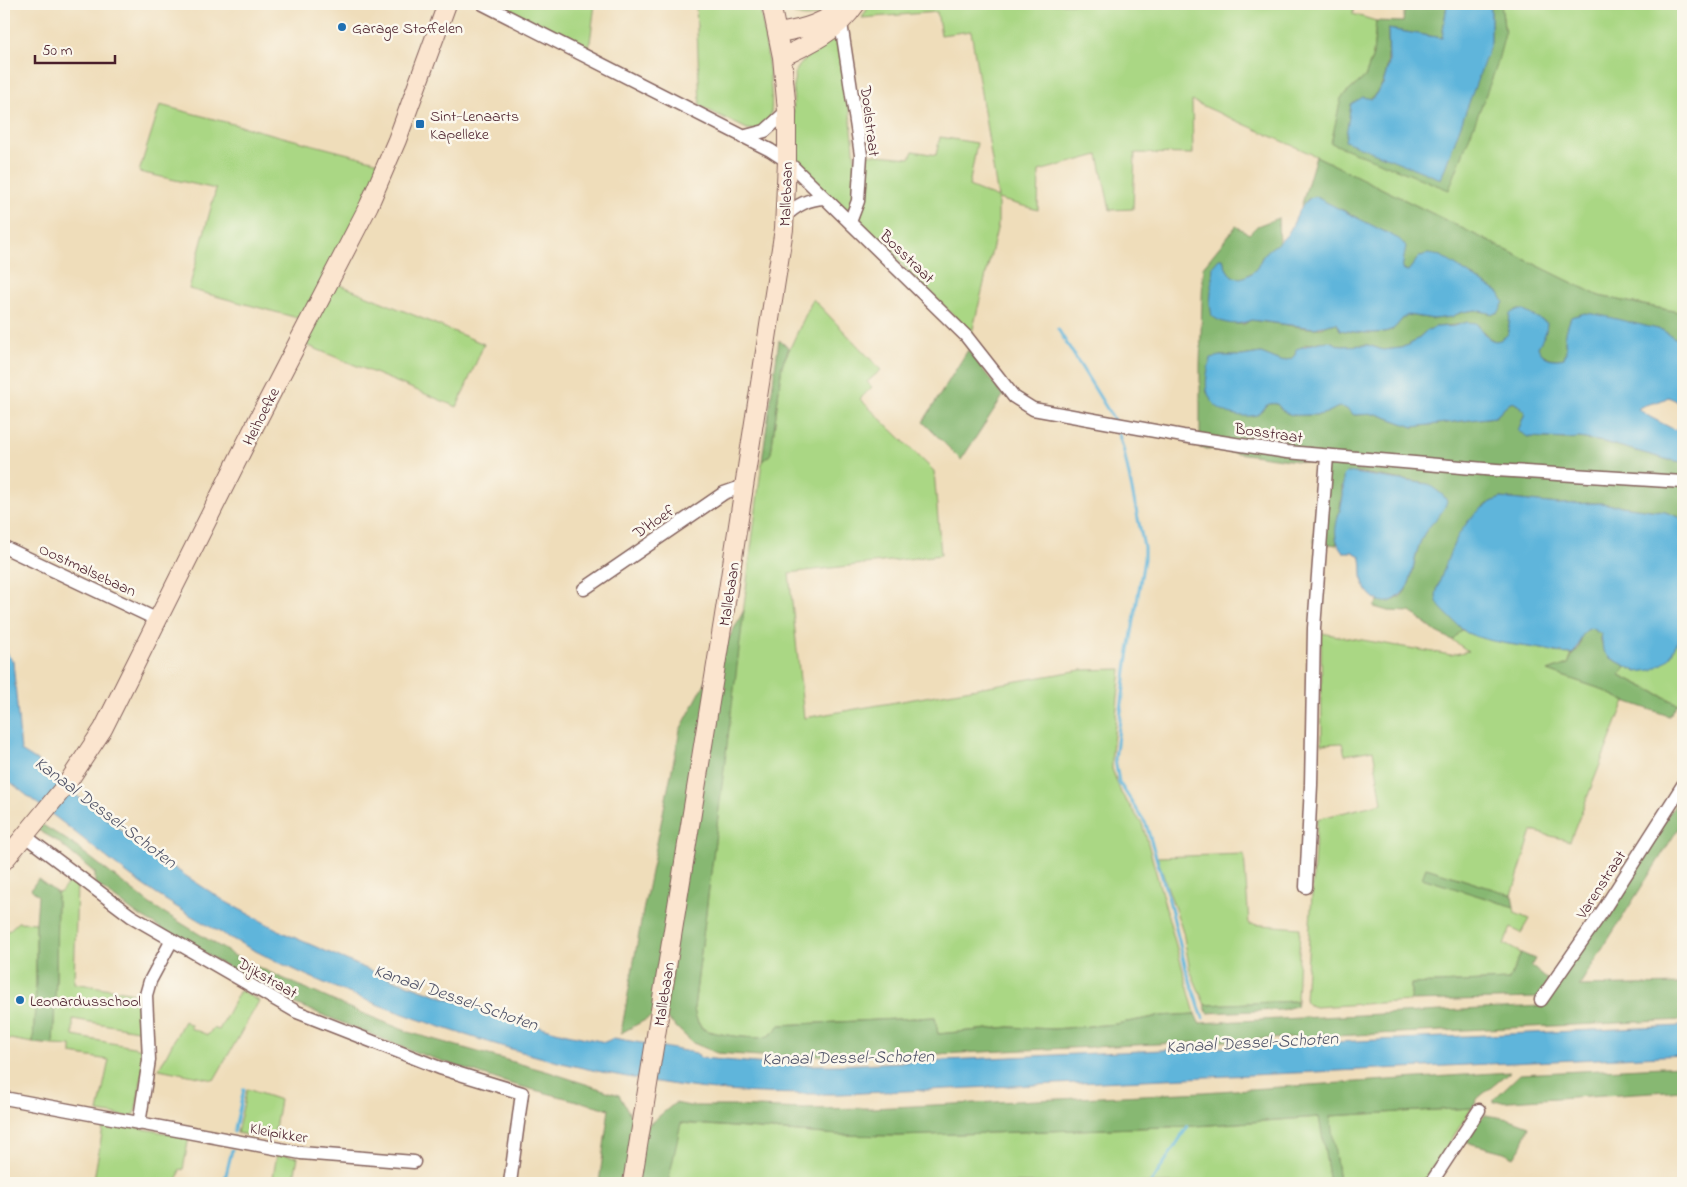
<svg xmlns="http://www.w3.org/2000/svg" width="1687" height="1187" viewBox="0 0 1687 1187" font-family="'Indie Flower',sans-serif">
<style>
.green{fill:#aad784;stroke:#7a7b58}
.forest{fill:#87b872;stroke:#686c4e}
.water{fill:#5fb5db;stroke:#546a83;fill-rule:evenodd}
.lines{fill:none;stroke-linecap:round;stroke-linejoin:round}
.stream{stroke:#5fb5db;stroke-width:3}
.street-casing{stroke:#84625d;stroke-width:15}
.secondary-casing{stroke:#84625d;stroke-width:20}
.street{stroke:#fff;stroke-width:12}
.secondary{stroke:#fbe5cf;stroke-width:18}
.poi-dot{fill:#1f6fb2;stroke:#fbf7ec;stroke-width:2}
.labels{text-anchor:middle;stroke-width:5;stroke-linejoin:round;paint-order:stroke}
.poi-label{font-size:16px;fill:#4a1f2b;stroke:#fbf7ec;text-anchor:start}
.street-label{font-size:16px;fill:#4a1f2b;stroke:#fbf7ec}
.water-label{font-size:18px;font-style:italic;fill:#515469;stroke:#fbf7ec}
</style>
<rect width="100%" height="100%" fill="#fbf7ec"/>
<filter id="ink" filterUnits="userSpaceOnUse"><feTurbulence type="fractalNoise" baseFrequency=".02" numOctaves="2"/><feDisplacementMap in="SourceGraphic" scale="10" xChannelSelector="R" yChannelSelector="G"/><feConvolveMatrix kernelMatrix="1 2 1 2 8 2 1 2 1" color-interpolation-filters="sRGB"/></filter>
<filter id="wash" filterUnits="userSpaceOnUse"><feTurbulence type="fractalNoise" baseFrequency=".0096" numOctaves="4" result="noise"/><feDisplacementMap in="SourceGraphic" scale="20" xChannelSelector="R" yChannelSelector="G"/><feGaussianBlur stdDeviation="1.12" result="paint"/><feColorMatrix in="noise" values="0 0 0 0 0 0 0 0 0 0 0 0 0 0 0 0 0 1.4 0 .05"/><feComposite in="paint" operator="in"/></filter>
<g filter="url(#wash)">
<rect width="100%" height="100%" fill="#efddba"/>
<path class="green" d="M 498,4 L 595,4 L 589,50 Z
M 696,4 L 759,4 C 763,23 776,102 770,117 C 768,122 760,126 756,130 L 747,129 L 700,106 Z
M 785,4 L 831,4 L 830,6 C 825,9 819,15 813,16 C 802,19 790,14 785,4 Z
M 870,4 L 1354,4 L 1353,14 L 1376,21 L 1373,55 L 1365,77 L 1341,98 L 1505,34 L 1501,4 L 1683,4 L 1683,313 L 1599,296 L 1316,156 L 1192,101 L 1193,154 L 1135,153 L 1133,209 L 1110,210 L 1098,155 L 1039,171 L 1038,210 L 998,199 L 998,225 L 972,333 L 861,226 L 860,218 L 867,170 L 867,154 L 910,158 L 913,151 L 936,155 L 940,137 L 977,143 L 969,186 L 998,198 L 971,31 L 941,35 L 937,12 L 862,18 Z
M 838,37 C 842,69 868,191 847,212 L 802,170 C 801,168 799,166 798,163 C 794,153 791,80 796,71 C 804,56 823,46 838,37 Z
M 160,105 L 387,164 L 331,281 L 484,344 L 457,407 L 299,342 L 309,321 L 189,289 L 216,189 L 139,172 Z
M 813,299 L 881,370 L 867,382 L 872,387 L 860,399 L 934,471 L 941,555 L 789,573 L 804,718 L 1081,670 L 1121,669 L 1112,752 L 1112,769 L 1121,793 L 1142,824 L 1147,840 L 1195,1014 L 1160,1016 L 1116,1024 L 1054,1029 L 1009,1027 L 938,1034 L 935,1017 L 780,1025 C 776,1030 772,1035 765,1037 C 757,1040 711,1034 704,1029 C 697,1024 695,1015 694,1008 L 762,461 L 771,454 L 782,365 Z
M 1683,620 L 1683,706 L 1620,675 L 1626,666 L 1637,672 L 1680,636 Z
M 1462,630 C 1484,642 1518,645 1542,649 C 1552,651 1561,654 1572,654 L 1568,664 L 1548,671 L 1598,688 L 1625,701 L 1570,841 L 1532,831 L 1512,895 L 1426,868 L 1423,878 L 1514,907 L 1515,913 L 1529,919 L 1521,933 L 1511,928 L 1504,944 L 1521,953 L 1509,980 L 1411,984 L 1411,1001 L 1315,1007 L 1307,1004 L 1305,999 L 1317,819 L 1382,803 L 1373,750 L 1345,755 L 1342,743 L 1322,744 L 1321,633 L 1451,655 L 1468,651 L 1452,640 Z
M 1244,854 L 1249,924 L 1300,928 L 1297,1001 L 1205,1005 L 1190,970 L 1183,932 L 1157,857 Z
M 69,882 L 77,885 L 74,983 L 141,994 L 143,1031 L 73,1019 L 73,1036 L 144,1049 L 145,1059 L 135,1114 L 131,1117 L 98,1112 L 109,1060 L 71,1054 L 71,1046 L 53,1045 L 56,978 L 57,893 L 61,892 Z
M 18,922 L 36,923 L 36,986 L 33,1043 L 4,1038 L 4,935 Z
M 240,990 L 259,1001 L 214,1080 L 159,1069 L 184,1021 L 191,1025 L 190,1028 L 208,1035 L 213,1028 L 219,1030 Z
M 247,1089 L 280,1100 L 273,1140 L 237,1133 Z
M 1472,1108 L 1423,1183 L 1333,1183 L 1339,1181 L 1329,1116 Z
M 1320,1117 L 1330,1183 L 668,1183 L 680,1123 L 839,1135 L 898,1136 L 1196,1126 Z
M 104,1122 L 189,1137 L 183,1170 L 180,1169 L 177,1183 L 115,1183 L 94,1179 Z
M 277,1154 L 298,1157 L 293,1183 L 272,1183 Z"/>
<path class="forest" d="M 1405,4 L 1447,4 L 1442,38 L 1388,29 C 1389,80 1388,87 1348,118 L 1491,43 L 1491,9 L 1489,4 L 1501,4 L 1505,34 L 1496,68 L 1449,190 L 1331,143 L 1341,98 L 1365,77 L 1373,55 L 1376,21 L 1403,22 Z
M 1316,156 L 1599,296 L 1683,313 L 1683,343 L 1662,330 L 1585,313 L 1565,342 L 1567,349 L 1564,358 C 1554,361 1548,358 1539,352 L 1538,347 L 1546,332 C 1538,322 1530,310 1516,310 L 1509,326 L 1508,334 L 1502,341 L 1497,342 L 1489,338 L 1476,323 L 1435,327 L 1425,332 L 1414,342 L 1401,348 L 1383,350 L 1368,345 L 1341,346 L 1332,342 L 1319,342 L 1304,345 L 1291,359 L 1281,361 L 1261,353 L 1242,356 L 1220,356 C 1206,370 1206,374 1207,393 L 1251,416 L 1258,415 C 1264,407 1267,402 1277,404 C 1288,418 1295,415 1311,415 C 1315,415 1320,415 1323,414 C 1338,410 1338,400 1354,415 L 1377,414 L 1413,427 L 1495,417 C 1502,412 1506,404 1513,402 L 1521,407 L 1525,413 L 1519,429 L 1528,437 L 1567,439 L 1579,438 L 1604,442 L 1669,460 L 1683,462 L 1683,521 L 1679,517 L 1665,512 L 1600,503 L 1558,504 L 1501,498 L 1487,504 L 1469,520 L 1453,546 L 1441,581 L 1437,588 L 1445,612 L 1458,623 L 1462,630 L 1452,640 L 1436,632 L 1411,612 L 1388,611 L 1374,607 L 1379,600 C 1410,608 1411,573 1417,553 C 1419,543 1423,533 1430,525 L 1428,484 L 1357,472 L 1342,486 C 1343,506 1333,525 1337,545 L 1314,542 L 1319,464 L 1200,448 L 1200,365 L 1203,267 L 1236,226 L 1249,234 L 1257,226 L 1278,218 L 1279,244 L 1263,255 L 1257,269 L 1243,278 L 1236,278 L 1231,276 L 1224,265 L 1223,259 L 1236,324 L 1244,324 L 1251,320 L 1308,328 L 1322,328 L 1330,324 L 1337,323 L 1340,330 C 1353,332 1381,336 1393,329 C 1398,326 1401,318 1407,315 L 1434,319 L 1451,317 L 1462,312 L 1476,310 L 1494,314 L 1499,293 C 1484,284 1436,249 1421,256 C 1416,259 1412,267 1408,271 L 1402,268 L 1403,262 L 1387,233 L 1364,222 L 1343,210 L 1309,198 L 1301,207 Z
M 779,340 L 789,348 L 782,365 L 771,454 L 762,461 Z
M 968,350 L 1003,396 L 961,460 L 923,422 Z
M 744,610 L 694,1008 C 695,1015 697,1024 703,1029 C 711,1034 757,1040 765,1037 C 772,1035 776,1030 780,1025 L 935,1017 L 938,1034 L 1009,1027 L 1054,1029 L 1116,1024 L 1160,1016 L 1195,1014 L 1199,1023 L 1543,1006 L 1683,792 L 1683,821 L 1579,986 L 1683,984 L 1683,1020 L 938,1054 L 761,1056 L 717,1053 L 693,1043 L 660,1012 L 621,1033 L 643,911 L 680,730 Z
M 1591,628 L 1601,634 L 1601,642 L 1609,657 L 1626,666 L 1620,675 L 1678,704 L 1669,716 L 1625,701 L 1598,688 L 1548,671 L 1568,664 C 1570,661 1571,656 1574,653 C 1577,649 1577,652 1579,647 C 1583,638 1578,633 1591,628 Z
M 41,824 L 70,842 L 150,904 L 240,959 L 347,1007 L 411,1033 L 549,1072 L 619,1095 L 640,1132 L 675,1103 L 690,1106 L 733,1106 L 803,1109 L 872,1108 L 1204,1092 L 1510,1072 L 1478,1098 L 1472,1108 L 1330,1116 L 1339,1181 L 1330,1183 L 1319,1117 L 1196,1126 L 898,1136 L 839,1135 L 681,1123 L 668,1183 L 599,1183 L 609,1109 L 511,1084 L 415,1052 L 283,999 L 135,913 L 95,883 L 95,873 L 57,841 L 38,830 Z
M 1426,868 L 1512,895 L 1514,907 L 1422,878 Z
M 38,879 L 57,893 L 56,978 L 53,1045 L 33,1043 L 36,986 L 36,923 L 38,896 L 31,889 Z
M 1521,953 L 1535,959 L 1531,966 L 1549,981 L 1537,998 L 1411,1001 L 1411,984 L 1509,980 Z
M 1297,1001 L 1296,1006 L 1281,1010 L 1207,1013 L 1205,1005 Z
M 1683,1066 L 1683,1090 L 1494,1102 L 1494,1099 L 1520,1074 Z
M 1485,1115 L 1510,1119 L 1529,1126 L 1522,1145 L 1514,1157 L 1504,1152 L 1465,1142 L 1477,1122 Z"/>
<path class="water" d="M 1447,4 L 1489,4 L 1491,9 L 1491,43 L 1441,179 L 1345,141 L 1351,104 L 1363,97 L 1372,99 L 1383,84 L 1389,63 L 1388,29 L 1442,38 Z
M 1314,196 L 1399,239 L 1406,246 L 1402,269 L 1408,271 L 1419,257 L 1428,254 L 1441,256 L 1499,293 L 1504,302 L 1499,312 L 1493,314 L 1476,310 L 1462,312 L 1451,317 L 1434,319 L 1407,315 C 1401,318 1398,326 1393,329 C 1380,336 1353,332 1340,330 L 1337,323 L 1314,328 L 1251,320 C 1239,326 1223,325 1212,316 L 1210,305 L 1213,266 L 1219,259 L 1223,259 C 1228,279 1239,284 1255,270 C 1259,266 1260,260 1263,256 C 1270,246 1283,243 1290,230 C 1297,218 1300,202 1314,196 Z
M 1516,310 L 1522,310 L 1547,323 L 1546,332 L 1538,347 C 1541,358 1554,361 1564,358 C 1567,349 1566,350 1565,342 C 1565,333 1568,325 1571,317 L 1585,313 L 1600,315 L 1662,330 L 1683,343 L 1683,462 L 1669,460 L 1604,442 L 1579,438 L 1567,439 L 1528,437 L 1518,431 L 1525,413 L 1521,407 L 1513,402 C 1506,404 1502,412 1495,417 L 1413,427 L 1377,414 L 1354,415 C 1338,400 1338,410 1323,414 C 1320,415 1315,415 1311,415 C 1294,415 1288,418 1277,404 C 1267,402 1264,407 1258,415 C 1240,419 1215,413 1208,394 C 1204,383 1208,368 1211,358 L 1220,356 L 1242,356 L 1261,353 L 1281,361 L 1291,359 L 1295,355 L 1296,349 L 1319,342 L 1329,341 L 1341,346 L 1368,345 L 1383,350 L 1401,348 L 1414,342 L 1425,332 L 1435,327 L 1455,326 L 1467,322 L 1476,323 C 1486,336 1493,349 1508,334 L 1510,314 ZM 1668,397 L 1675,400 L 1682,406 C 1682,416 1681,423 1675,430 L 1650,417 L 1638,409 C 1644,403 1658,404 1668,397 Z
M 1347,472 L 1428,484 L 1443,495 L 1447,501 C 1443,516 1428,524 1422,538 C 1419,546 1416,553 1415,560 C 1411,575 1411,588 1398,597 C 1394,600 1390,603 1384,602 C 1376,601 1370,596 1366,589 C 1359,578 1364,566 1360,556 L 1353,552 L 1343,552 C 1328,534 1340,517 1343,496 C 1343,489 1343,483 1343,476 Z
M 1501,498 L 1558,504 L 1600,503 L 1665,512 L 1679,517 L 1683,521 L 1683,620 L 1680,636 L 1670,657 L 1664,663 L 1652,670 L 1637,672 L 1609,657 L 1603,651 L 1601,634 L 1591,628 C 1577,633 1583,646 1572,654 C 1562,654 1553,651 1542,649 C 1518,645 1490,643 1467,633 C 1465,632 1442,610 1440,607 C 1438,604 1436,600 1436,596 C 1436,589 1447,561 1450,553 C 1459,529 1477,506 1501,498 Z
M 4,650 L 13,661 L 21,751 L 37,761 L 77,796 L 133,839 L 186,876 L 226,902 L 284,933 L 383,976 L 495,1015 L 567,1034 L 605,1042 L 614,1038 L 696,1053 L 701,1058 L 778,1065 L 838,1065 L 1683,1026 L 1683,1055 L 840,1094 C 793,1094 745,1094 698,1088 C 653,1082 606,1074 562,1063 C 527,1054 491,1043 456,1032 C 351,998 250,955 156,894 C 127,875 100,852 72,830 C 50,812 25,796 4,776 Z"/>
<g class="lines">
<path class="stream" d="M 1058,329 L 1114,420
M 1117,428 L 1124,452 L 1144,547 L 1144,559 L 1127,663 L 1115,759 L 1119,782 L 1146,824 L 1169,900 L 1186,969 L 1203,1018
M 234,1132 L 244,1089
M 224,1183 L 232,1150
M 1151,1183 L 1188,1126"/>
</g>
</g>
<g filter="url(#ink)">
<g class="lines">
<defs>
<path id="street" d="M 483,4 L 770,150 L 787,161 L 966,336 L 1014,397 L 1033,409 L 1183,436 L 1287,452 L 1496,470 L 1683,482
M 841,23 L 861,155 L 858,201 L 850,222
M 742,137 L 765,131 L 787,111
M 785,216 C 797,205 808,199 824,198
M 4,547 L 158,620
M 584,589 L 724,493 L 744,486
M 25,836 L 131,916 L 297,1012 L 440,1068 L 522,1093 L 510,1183
M 1306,887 L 1311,785 L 1314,628 L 1327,456
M 1541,1000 L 1602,912 L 1683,785
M 4,1098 L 301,1153 L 414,1162
M 139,1124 L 149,1060 L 146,995 L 150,981 L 172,940
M 1431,1183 L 1479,1110"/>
<path id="secondary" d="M 778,33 C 804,29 826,23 845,4
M 782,57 C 811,44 838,31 856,4
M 4,861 L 66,785 L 103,729 L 251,433 L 369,205 L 397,140 L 447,4
M 632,1183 L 723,622 L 784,229 L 787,161 L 787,111 L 782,57 L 771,4"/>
</defs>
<use href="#street" class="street-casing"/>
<use href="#secondary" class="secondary-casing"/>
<use href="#street" class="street"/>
<use href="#secondary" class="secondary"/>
</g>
</g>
<g class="poi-dot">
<circle cx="342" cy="27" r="5"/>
<rect x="415" y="119" width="10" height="10" rx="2.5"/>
<circle cx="20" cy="1000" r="5"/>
</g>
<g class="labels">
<g class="poi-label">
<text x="352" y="33">Garage Stoffelen</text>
<text x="430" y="121">Sint-Lenaarts<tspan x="430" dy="18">Kapelleke</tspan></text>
<text x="30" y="1006">Leonardusschool</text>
</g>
<g class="street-label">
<text transform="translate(871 121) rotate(83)" y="6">Doelstraat</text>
<text transform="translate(785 194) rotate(-88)" y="6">Mallebaan</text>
<text transform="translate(908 256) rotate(44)" y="6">Bosstraat</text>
<text transform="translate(260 416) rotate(-63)" y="6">Heihoefke</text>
<text transform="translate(1269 432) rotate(8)" y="6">Bosstraat</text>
<text transform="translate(653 521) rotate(-34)" y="6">D'Hoef</text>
<text transform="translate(88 569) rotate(25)" y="6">Oostmalsebaan</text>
<text transform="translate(728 594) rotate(-81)" y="6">Mallebaan</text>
<text transform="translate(1600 884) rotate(-57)" y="6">Varenstraat</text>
<text transform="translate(268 977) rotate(30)" y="6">Dijkstraat</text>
<text transform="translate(663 994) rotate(-81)" y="6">Mallebaan</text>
<text transform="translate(279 1132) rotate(10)" y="6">Kleipikker</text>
</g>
<g class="water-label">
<text transform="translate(106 812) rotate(37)" y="6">Kanaal Dessel-Schoten</text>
<text transform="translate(456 997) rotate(19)" y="6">Kanaal Dessel-Schoten</text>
<text transform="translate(1252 1042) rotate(-3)" y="6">Kanaal Dessel-Schoten</text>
<text transform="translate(848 1057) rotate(-1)" y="6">Kanaal Dessel-Schoten</text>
</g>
</g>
<rect width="1687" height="1187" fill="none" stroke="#fbf7ec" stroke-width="20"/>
<path d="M35 55v8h80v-8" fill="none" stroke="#4a1f2b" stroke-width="2.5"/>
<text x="42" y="55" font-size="15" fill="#4a1f2b" stroke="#fbf7ec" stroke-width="4" paint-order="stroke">50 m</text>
</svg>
